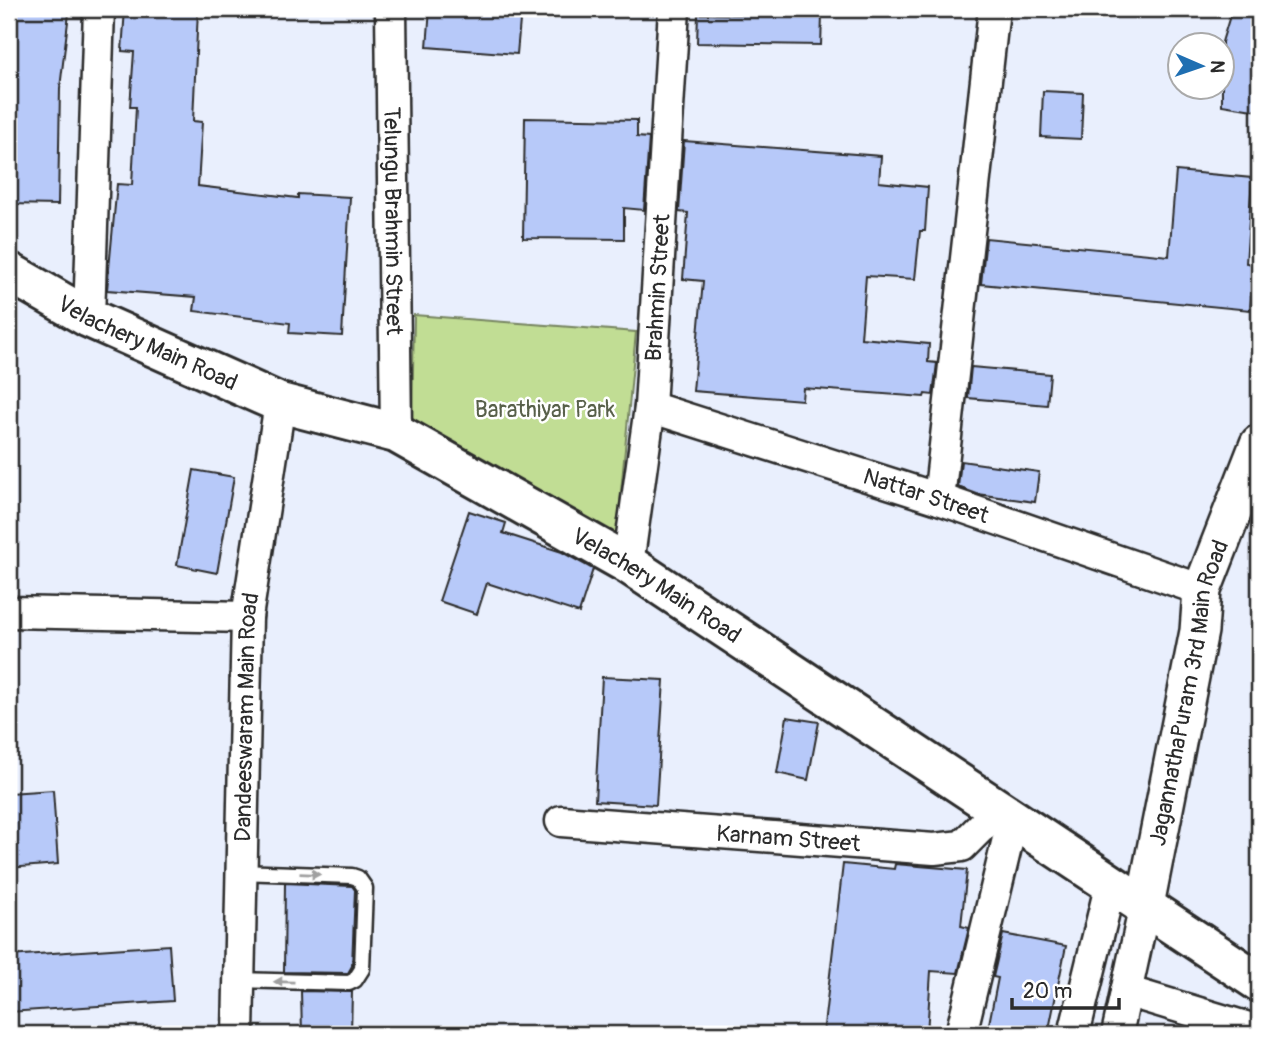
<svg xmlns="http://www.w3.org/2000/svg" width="1268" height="1043" viewBox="0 0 1268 1043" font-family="Pangolin,sans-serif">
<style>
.green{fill:#c1dd94;stroke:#768460;stroke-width:2}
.building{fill:#b7c9f9;stroke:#2b2b2b;stroke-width:2}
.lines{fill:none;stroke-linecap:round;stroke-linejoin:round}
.service-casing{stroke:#2b2b2b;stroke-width:19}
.minor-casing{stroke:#2b2b2b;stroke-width:35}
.tertiary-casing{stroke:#2b2b2b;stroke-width:42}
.secondary-casing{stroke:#2b2b2b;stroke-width:44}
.service{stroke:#fff;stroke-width:14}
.minor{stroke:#fff;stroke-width:30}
.tertiary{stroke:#fff;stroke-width:37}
.secondary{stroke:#fff;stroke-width:38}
.oneway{fill:#a0a0a0}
.labels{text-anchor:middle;stroke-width:5;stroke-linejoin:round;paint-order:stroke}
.street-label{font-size:23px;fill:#2b2b2b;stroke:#fff}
.park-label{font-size:23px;fill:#58604a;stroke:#fff}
</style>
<rect width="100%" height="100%" fill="#e9effd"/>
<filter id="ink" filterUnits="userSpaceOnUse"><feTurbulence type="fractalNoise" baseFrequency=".0143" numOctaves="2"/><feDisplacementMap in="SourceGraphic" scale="14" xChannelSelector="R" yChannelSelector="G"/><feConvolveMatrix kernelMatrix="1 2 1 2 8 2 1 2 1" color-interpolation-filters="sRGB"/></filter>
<g filter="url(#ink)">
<path class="green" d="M 414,315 L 636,332 L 616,545 L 412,427 Z"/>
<path class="building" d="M 9,9 L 69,13 L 60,88 L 58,205 L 9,204 Z
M 125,9 L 198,9 L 193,121 L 202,122 L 198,186 L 298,198 L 298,194 L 350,197 L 342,336 L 289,333 L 290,323 L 194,311 L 196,297 L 107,290 L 117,184 L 132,185 L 136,107 L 130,107 L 134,52 L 122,51 Z
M 430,9 L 521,9 L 517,54 L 427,47 Z
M 1232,9 L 1259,9 L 1259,111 L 1222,105 L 1222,42 Z
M 698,14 L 822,16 L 821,45 L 697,43 Z
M 1043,91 L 1083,93 L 1081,139 L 1041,137 Z
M 525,118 L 637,120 L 637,137 L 649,138 L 644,210 L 624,208 L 624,239 L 523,238 Z
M 684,141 L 881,156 L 879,182 L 928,187 L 925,231 L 920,231 L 915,279 L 866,276 L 861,338 L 929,344 L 928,362 L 937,363 L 933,395 L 925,394 L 924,397 L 803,388 L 802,400 L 693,391 L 703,281 L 683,279 L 688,213 L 679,212 Z
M 1176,171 L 1252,178 L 1246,263 L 1254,264 L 1250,310 L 981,284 L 986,238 L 1169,256 Z
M 971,367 L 1050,374 L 1047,405 L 968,398 Z
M 961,461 L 1039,472 L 1035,502 L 977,494 L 958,487 Z
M 194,470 L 234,477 L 217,573 L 177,565 Z
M 469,511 L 506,523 L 503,533 L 562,552 L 593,569 L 579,613 L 487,583 L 477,614 L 439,601 Z
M 602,677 L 664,680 L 656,805 L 595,801 Z
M 787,717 L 819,722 L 808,780 L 777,773 Z
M 53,790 L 58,864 L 9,868 L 9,793 Z
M 843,864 L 894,869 L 895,864 L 967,870 L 961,926 L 969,928 L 958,973 L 931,971 L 927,1034 L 823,1034 Z
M 285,883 L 352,886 L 355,890 L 352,966 L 348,973 L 284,972 Z
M 1003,934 L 1066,946 L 1048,1034 L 987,1034 L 998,978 L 993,977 Z
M 169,945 L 173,1001 L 9,1012 L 9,956 Z
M 301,991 L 352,992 L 351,1034 L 302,1034 Z"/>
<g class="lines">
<defs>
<path id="service" d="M 240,980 L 349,983 L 355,980 L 362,969 L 365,888 L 358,878 L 352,876 L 242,872"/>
<g id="minor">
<path id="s1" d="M 391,9 L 396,433"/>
<path d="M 89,318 L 99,9"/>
<path id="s2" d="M 650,407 L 939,499 L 1202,590"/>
<path d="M 939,499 L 994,9"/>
<path id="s3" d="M 628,564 L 650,407 L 674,9"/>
<path d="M 9,612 L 247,617"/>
<path id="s4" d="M 561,821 L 934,849 L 962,846 L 999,809"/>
<path d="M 1126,991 L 1259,1031"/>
<path id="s5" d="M 238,1034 L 247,617 L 280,403"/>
<path d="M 961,1034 L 1013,818"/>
<path d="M 1074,1034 L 1111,883"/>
<path d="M 1117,1034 L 1145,905"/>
</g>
<g id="tertiary">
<path id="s6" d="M 1145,905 L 1199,631 L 1202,590 L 1259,444"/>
</g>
<g id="secondary">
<path id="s7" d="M 9,272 L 89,318 L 280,403 L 396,433 L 628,564 L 1259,982"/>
</g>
</defs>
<use href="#service" class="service-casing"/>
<use href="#minor" class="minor-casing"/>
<use href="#tertiary" class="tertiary-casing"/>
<use href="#secondary" class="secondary-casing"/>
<use href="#service" class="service"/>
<use href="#minor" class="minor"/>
<use href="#tertiary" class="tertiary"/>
<use href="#secondary" class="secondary"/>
</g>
<defs><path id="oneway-solid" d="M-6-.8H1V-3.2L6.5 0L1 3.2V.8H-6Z" transform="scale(1.75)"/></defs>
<g class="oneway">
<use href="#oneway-solid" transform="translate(310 874) rotate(2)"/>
<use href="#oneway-solid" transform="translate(284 982) rotate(-179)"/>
</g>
</g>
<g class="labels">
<g class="street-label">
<text dy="8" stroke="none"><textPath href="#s1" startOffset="212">Telungu Brahmin Street</textPath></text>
<text dy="8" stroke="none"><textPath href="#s3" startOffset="278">Brahmin Street</textPath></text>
<text dy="8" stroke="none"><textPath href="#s7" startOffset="156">Velachery Main Road</textPath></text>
<text dy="8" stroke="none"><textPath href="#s2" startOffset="290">Nattar Street</textPath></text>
<text dy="8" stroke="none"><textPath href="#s7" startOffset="723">Velachery Main Road</textPath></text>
<text dy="8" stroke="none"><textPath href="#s6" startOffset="217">JagannathaPuram 3rd Main Road</textPath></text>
<text dy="8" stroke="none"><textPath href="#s5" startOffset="317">Dandeeswaram Main Road</textPath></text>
<text dy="8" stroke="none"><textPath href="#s4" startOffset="228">Karnam Street</textPath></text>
</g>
<g class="park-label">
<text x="545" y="417">Barathiyar Park</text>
</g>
</g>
<rect width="1268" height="1043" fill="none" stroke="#fff" stroke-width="35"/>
<rect x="18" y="18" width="1233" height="1008" fill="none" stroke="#2b2b2b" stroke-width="2.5" filter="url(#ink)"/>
<g transform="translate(1201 66) rotate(92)"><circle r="33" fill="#ffffff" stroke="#aaaaaa" stroke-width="2"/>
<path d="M0-5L12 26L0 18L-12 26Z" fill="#1f6fb2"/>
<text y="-10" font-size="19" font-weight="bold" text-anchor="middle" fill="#2b2b2b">N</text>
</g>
<path d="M1012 998v10h107v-10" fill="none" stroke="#2b2b2b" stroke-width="3.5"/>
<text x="1023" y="998" font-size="21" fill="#2b2b2b" stroke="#ffffff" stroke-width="5" paint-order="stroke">20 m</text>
</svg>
